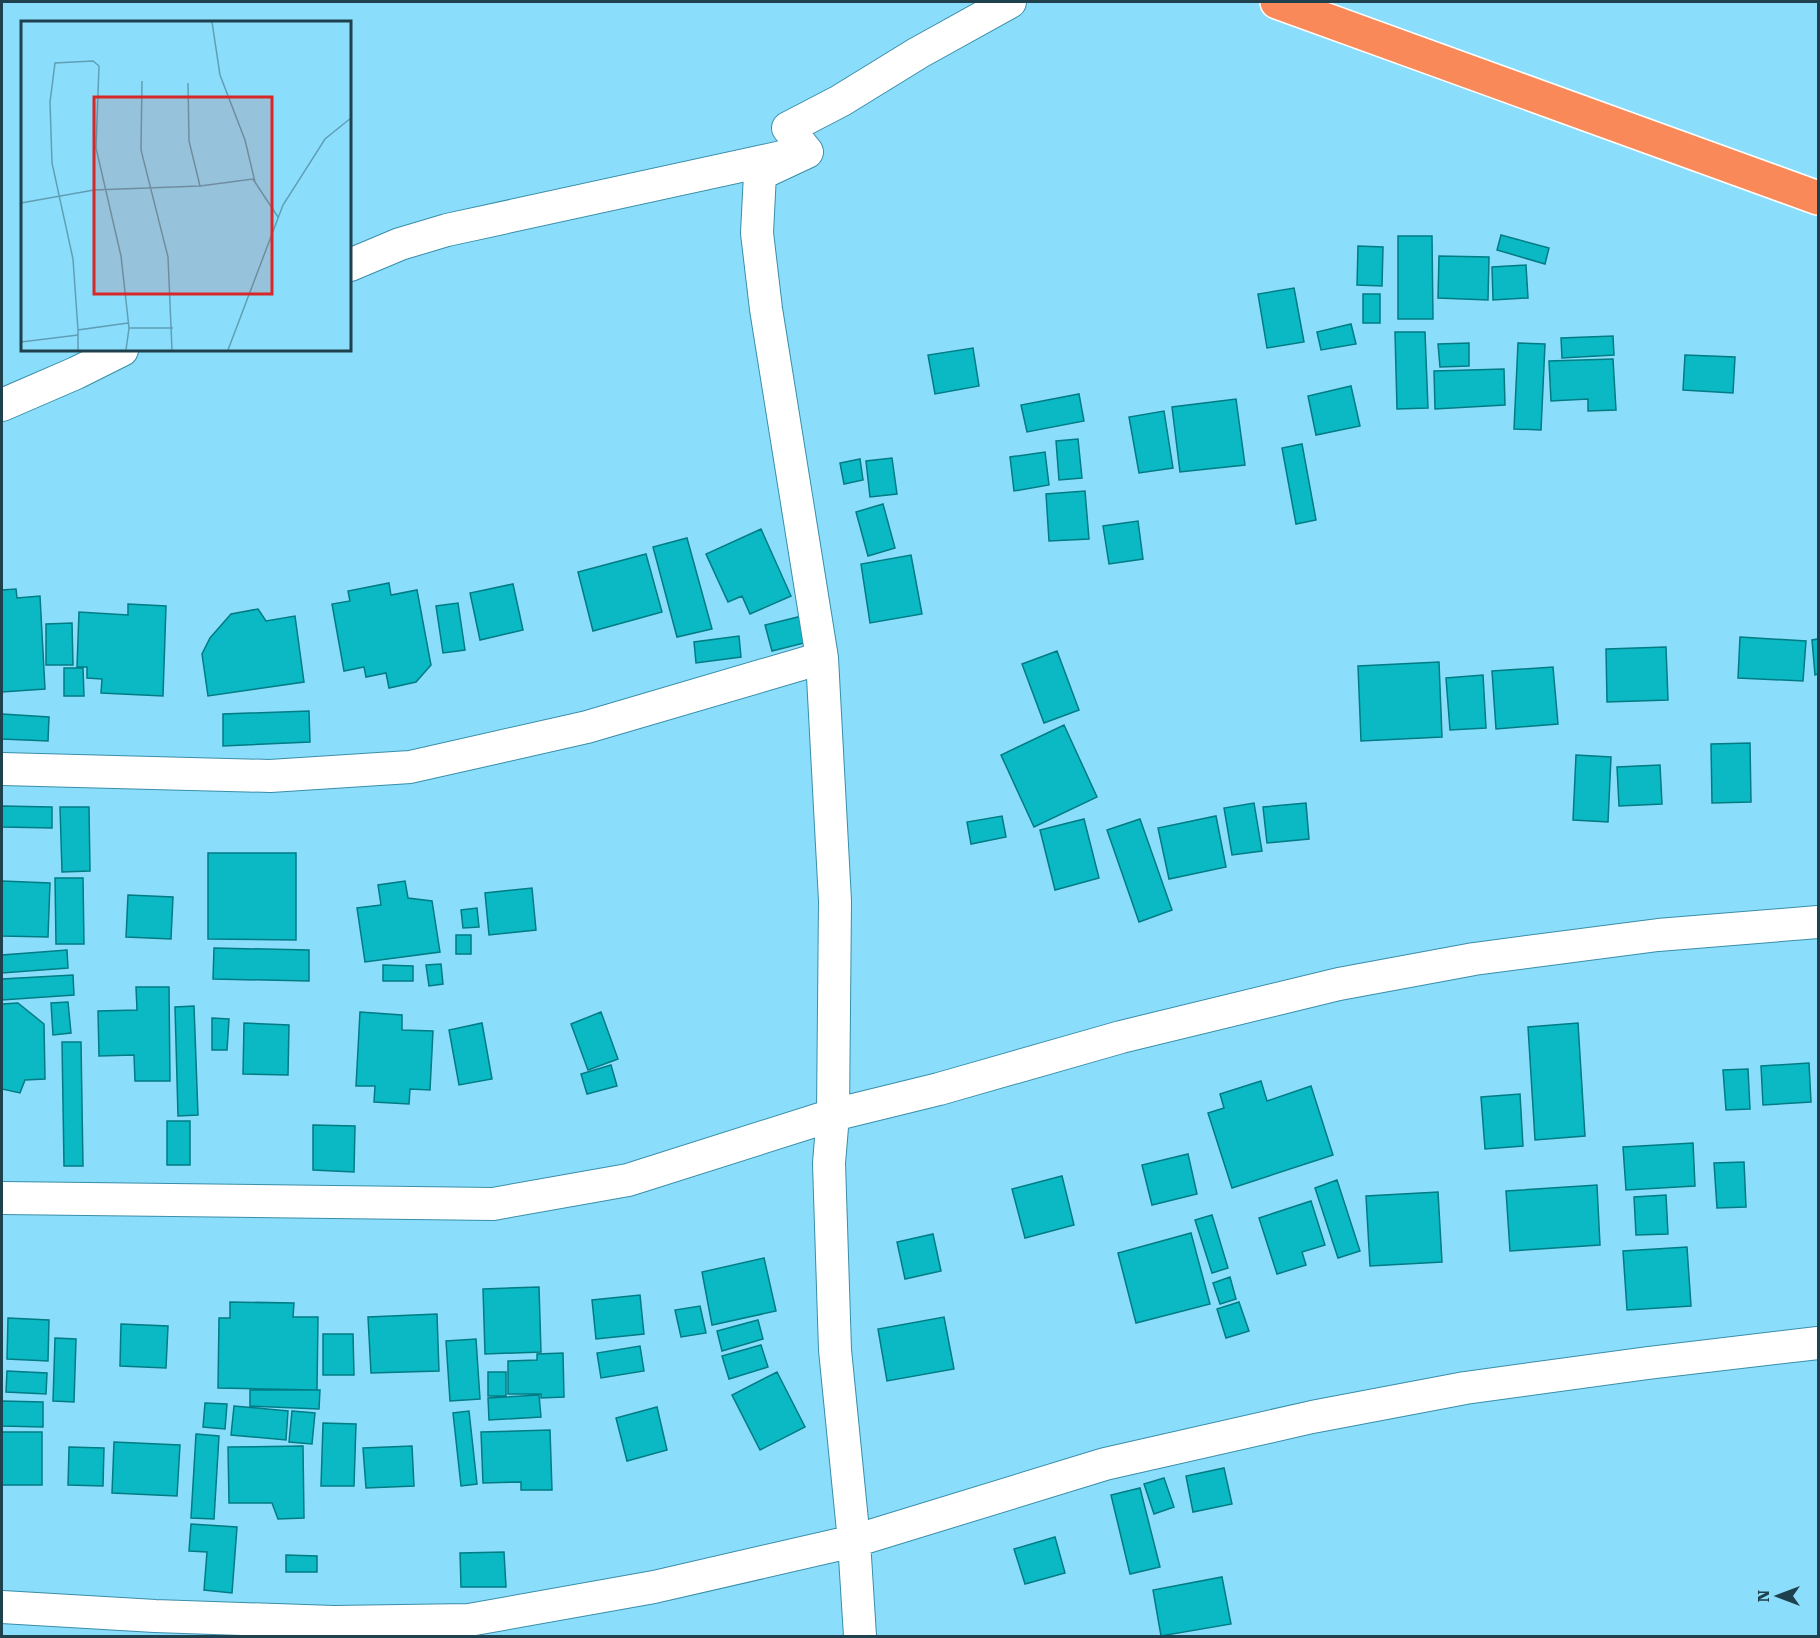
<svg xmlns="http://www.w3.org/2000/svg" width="1820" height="1638" viewBox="0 0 1820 1638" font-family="'Roboto Serif',serif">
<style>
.building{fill:#0ab9c4;stroke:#017c84;stroke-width:1.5}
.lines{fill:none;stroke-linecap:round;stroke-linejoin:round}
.street-casing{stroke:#398ea9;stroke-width:34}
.highway-casing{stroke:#fff;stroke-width:36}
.street{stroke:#fff;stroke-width:32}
.highway{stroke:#fa8959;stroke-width:33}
.inset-road{fill:none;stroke:#5f9fb5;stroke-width:1.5}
.view{fill:#d62828;fill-opacity:0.15;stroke:#d62828;stroke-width:3}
.inset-edge{fill:none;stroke:#1e414d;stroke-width:3}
</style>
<rect width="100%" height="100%" fill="#8bdefb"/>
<path class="building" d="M 1501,235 L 1549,248 L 1545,264 L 1497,250 Z
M 1398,236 L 1432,236 L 1433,319 L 1398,319 Z
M 1358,246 L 1383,247 L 1382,286 L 1357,285 Z
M 1439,256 L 1489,257 L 1488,300 L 1438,298 Z
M 1526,265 L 1528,298 L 1493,300 L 1492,267 Z
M 1294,288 L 1304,342 L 1267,348 L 1258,294 Z
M 1363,294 L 1380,294 L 1380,323 L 1363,323 Z
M 1351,324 L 1356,344 L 1321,350 L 1317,332 Z
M 1395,332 L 1425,332 L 1428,408 L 1397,409 Z
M 1613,336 L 1614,355 L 1562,358 L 1561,338 Z
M 1469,343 L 1469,366 L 1440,367 L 1438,344 Z
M 1518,343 L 1545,344 L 1541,430 L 1514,429 Z
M 973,348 L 979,386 L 935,394 L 928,355 Z
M 1685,355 L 1735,357 L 1733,393 L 1683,390 Z
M 1613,359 L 1616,410 L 1588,411 L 1588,399 L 1551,401 L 1549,361 Z
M 1504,369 L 1505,405 L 1435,409 L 1434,371 Z
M 1351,386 L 1360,426 L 1316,435 L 1308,396 Z
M 1079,394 L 1084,421 L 1027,432 L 1021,405 Z
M 1236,399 L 1245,465 L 1180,472 L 1172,407 Z
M 1164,411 L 1173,468 L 1139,473 L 1129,417 Z
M 1078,439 L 1082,478 L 1059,480 L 1056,441 Z
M 1302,444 L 1316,520 L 1296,524 L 1282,448 Z
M 1045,452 L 1049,485 L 1014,491 L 1010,457 Z
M 892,458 L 897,494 L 870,497 L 866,461 Z
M 860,459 L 863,480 L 844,484 L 840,463 Z
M 1085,491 L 1089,539 L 1049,541 L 1046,494 Z
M 883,504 L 895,548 L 868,556 L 856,512 Z
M 1138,521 L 1143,559 L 1109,564 L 1103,526 Z
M 761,529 L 791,596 L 750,614 L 742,596 L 728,602 L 706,554 Z
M 687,538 L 712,629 L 677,637 L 653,547 Z
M 646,554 L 662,612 L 593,631 L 578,572 Z
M 911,555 L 922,614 L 870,623 L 861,564 Z
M 389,583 L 391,595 L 417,590 L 431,665 L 416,682 L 389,688 L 386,673 L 366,677 L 364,667 L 344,671 L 332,604 L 350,601 L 348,591 Z
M 513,584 L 523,630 L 480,640 L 470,593 Z
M 16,589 L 17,598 L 40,596 L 45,689 L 2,692 L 2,590 Z
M 458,603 L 465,650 L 443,653 L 436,606 Z
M 128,604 L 166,606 L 163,696 L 101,693 L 102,679 L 87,678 L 87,667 L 77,667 L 79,612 L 128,615 Z
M 258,609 L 266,621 L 295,616 L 304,682 L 208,696 L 202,654 L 210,638 L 231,614 Z
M 802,616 L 808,642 L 772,651 L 765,625 Z
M 72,623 L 73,665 L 46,665 L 46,624 Z
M 739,636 L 741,657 L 696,663 L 694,642 Z
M 1740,637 L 1806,641 L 1803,681 L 1738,678 Z
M 1818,639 L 1818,674 L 1815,675 L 1812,640 Z
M 1666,647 L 1668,700 L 1607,702 L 1606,649 Z
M 1057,651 L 1079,710 L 1044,723 L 1022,664 Z
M 1439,662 L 1442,737 L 1361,741 L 1358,666 Z
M 1553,667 L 1558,724 L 1496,729 L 1492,671 Z
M 64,668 L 83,668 L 84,696 L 64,696 Z
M 1483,675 L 1486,728 L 1450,730 L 1446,678 Z
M 309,711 L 310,742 L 223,746 L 223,714 Z
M 2,714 L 49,717 L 48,741 L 2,739 Z
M 1064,725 L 1097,797 L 1034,827 L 1001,755 Z
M 1750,743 L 1751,802 L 1712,803 L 1711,744 Z
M 1576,755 L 1611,757 L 1608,822 L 1573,820 Z
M 1660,765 L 1662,804 L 1619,806 L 1617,767 Z
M 1254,803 L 1262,851 L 1232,855 L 1224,808 Z
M 1306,803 L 1309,839 L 1267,843 L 1263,807 Z
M 2,806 L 52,807 L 52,828 L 2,827 Z
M 60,807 L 89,807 L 90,871 L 62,872 Z
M 1002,816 L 1006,837 L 971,844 L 967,822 Z
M 1216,816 L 1226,867 L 1169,879 L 1158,828 Z
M 1084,819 L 1099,878 L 1055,890 L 1040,830 Z
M 1140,819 L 1172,910 L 1139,922 L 1107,830 Z
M 208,853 L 296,853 L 296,940 L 208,939 Z
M 55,878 L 83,878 L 84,944 L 56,944 Z
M 2,881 L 50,883 L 48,937 L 2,936 Z
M 405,881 L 408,898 L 432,901 L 440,952 L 365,962 L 357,908 L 381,905 L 378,885 Z
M 532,888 L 536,930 L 489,935 L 485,893 Z
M 128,895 L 173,897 L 171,939 L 126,937 Z
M 477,908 L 479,927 L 463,928 L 461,910 Z
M 456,935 L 471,935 L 471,954 L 456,954 Z
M 214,948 L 309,950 L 309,981 L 213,979 Z
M 67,950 L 68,968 L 2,973 L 2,955 Z
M 441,964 L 443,984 L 429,986 L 426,965 Z
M 383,965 L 413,966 L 413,981 L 383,981 Z
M 73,975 L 74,995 L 2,1000 L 2,979 Z
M 136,987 L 169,987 L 170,1081 L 135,1081 L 134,1055 L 99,1056 L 98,1011 L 137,1010 Z
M 68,1002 L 71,1033 L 53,1035 L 51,1003 Z
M 18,1003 L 44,1024 L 45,1079 L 25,1080 L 20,1093 L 2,1089 L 2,1004 Z
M 194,1006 L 198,1115 L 178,1116 L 175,1007 Z
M 360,1012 L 402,1015 L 402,1030 L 433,1031 L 430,1090 L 410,1089 L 409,1104 L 374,1102 L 375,1086 L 356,1086 Z
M 601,1012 L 618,1059 L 588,1070 L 571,1024 Z
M 212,1018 L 229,1019 L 227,1050 L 212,1050 Z
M 244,1023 L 289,1025 L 288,1075 L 243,1074 Z
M 482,1023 L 492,1079 L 459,1085 L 449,1030 Z
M 1578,1023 L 1585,1136 L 1535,1140 L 1528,1027 Z
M 62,1042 L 81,1042 L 83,1166 L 64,1166 Z
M 1809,1063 L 1811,1102 L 1763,1105 L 1761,1066 Z
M 611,1065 L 617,1086 L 587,1094 L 581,1074 Z
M 1748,1069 L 1750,1109 L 1726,1110 L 1723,1070 Z
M 1261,1081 L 1267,1101 L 1311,1086 L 1333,1155 L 1232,1188 L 1208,1113 L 1224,1108 L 1220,1094 Z
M 1520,1094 L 1523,1146 L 1485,1149 L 1481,1097 Z
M 167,1121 L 190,1121 L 190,1165 L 167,1165 Z
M 313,1125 L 355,1126 L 354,1172 L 313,1170 Z
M 1693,1143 L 1695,1186 L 1626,1190 L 1623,1147 Z
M 1188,1154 L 1197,1194 L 1152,1205 L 1142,1165 Z
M 1744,1162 L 1746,1207 L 1717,1208 L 1714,1163 Z
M 1062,1176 L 1074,1225 L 1025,1238 L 1012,1189 Z
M 1337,1180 L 1360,1251 L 1338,1258 L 1315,1188 Z
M 1597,1185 L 1600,1245 L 1510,1251 L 1506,1191 Z
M 1438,1192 L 1442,1262 L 1370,1266 L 1366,1196 Z
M 1666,1195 L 1668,1234 L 1636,1235 L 1634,1197 Z
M 1311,1201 L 1325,1245 L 1302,1252 L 1306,1265 L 1277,1274 L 1259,1218 Z
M 1212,1215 L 1228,1268 L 1212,1273 L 1195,1220 Z
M 1191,1233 L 1210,1304 L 1136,1323 L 1118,1253 Z
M 933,1234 L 941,1271 L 905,1279 L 897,1242 Z
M 1687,1247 L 1691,1306 L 1627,1310 L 1623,1251 Z
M 764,1258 L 776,1311 L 712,1325 L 702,1272 Z
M 1230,1277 L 1236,1299 L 1220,1304 L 1213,1283 Z
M 539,1287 L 541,1352 L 485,1354 L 483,1289 Z
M 640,1295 L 644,1334 L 596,1339 L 592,1300 Z
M 230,1302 L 294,1303 L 293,1317 L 318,1317 L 317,1390 L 218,1388 L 219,1318 L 230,1318 Z
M 1239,1302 L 1249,1331 L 1226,1338 L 1217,1309 Z
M 700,1306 L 706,1333 L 681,1337 L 675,1310 Z
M 437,1314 L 439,1371 L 371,1373 L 368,1317 Z
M 944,1317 L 954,1369 L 887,1381 L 878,1329 Z
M 8,1318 L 49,1320 L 48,1361 L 7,1359 Z
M 758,1320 L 763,1339 L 722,1351 L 717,1331 Z
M 121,1324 L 168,1326 L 166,1368 L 120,1366 Z
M 323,1334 L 353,1334 L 354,1375 L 323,1375 Z
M 55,1338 L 76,1339 L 74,1402 L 53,1401 Z
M 476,1339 L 480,1399 L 450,1401 L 446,1341 Z
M 761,1345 L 768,1367 L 729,1379 L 722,1356 Z
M 640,1346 L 644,1371 L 601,1378 L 597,1353 Z
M 563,1353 L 564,1397 L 541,1398 L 541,1394 L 508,1394 L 508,1361 L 537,1360 L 537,1354 Z
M 7,1371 L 47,1373 L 46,1394 L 6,1392 Z
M 488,1372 L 506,1372 L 506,1396 L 488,1396 Z
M 777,1372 L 805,1427 L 760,1450 L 732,1395 Z
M 250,1390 L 320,1390 L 319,1409 L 250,1406 Z
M 539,1395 L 541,1417 L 489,1420 L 488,1398 Z
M 2,1401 L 43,1402 L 43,1427 L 2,1426 Z
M 205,1403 L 227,1404 L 225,1429 L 203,1427 Z
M 234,1406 L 288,1411 L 286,1440 L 231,1435 Z
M 657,1407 L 667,1450 L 627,1461 L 616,1418 Z
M 292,1411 L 315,1413 L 312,1444 L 289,1442 Z
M 469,1411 L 477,1484 L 461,1486 L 453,1413 Z
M 323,1423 L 356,1424 L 354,1486 L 321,1486 Z
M 550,1430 L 552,1490 L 521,1490 L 521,1482 L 483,1483 L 481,1432 Z
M 2,1432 L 42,1432 L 42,1485 L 2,1485 Z
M 196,1434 L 219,1436 L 214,1519 L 191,1518 Z
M 114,1442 L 180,1445 L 177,1496 L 112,1493 Z
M 303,1446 L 304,1518 L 278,1519 L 272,1503 L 229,1503 L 228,1447 Z
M 412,1446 L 414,1486 L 366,1488 L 363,1448 Z
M 69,1447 L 104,1448 L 103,1486 L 68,1485 Z
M 1224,1468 L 1232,1504 L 1193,1512 L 1186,1476 Z
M 1164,1478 L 1174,1507 L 1154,1514 L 1144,1484 Z
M 1140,1488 L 1160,1567 L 1130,1574 L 1111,1495 Z
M 191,1524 L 237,1527 L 232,1593 L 204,1590 L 207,1552 L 189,1551 Z
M 1055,1537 L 1065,1573 L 1025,1584 L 1014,1549 Z
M 504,1552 L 506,1587 L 461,1587 L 460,1553 Z
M 286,1555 L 317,1556 L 317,1572 L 286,1572 Z
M 1222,1577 L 1231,1624 L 1161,1636 L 1153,1590 Z"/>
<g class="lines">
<defs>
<path id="street" d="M 350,265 L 400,244 L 447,230 L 782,157
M 2,405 L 76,373 L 122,350
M 2,769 L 270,776 L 410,767 L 587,727 L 822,658
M 2,1198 L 493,1204 L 628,1180 L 833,1115 L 939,1089 L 1121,1037 L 1339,984 L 1474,959 L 1658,935 L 1818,922
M 2,1607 L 155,1616 L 334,1622 L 469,1620 L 654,1587 L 854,1541 L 1105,1464 L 1312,1417 L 1465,1388 L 1648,1363 L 1818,1343
M 860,1636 L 854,1541 L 835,1350 L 829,1163 L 833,1115 L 835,901 L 822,658 L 766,309 L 757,233 L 760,174 L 807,152 L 788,128 L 840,101 L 918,53 L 1010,2"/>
<path id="highway" d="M 1277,2 L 1818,198"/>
</defs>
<use href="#street" class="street-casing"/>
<use href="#highway" class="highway-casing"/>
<use href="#street" class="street"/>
<use href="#highway" class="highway"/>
</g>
<g transform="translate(21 21)">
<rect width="330" height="330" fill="#8bdefb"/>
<path class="inset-road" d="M 191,1 L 199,54 L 224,119 L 234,161M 121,60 L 120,129 L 147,236 L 151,329M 167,62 L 168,120 L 179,165M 0,182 L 73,169 L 179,165 L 232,158 L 257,196M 108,307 L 152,307M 57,309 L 52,238 L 31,142 L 29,81 L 34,42 L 72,40 L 78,45 L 75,127 L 100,235 L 108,307 L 105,329M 0,321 L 57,314M 57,329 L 57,309 L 107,302M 207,329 L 262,184 L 304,118 L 330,97"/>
<path class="view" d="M 73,76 L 251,76 L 251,273 L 73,273 Z"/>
<rect width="330" height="330" class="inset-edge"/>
</g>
<rect width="1820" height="1638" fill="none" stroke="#1e414d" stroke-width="6"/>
<g transform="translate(1778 1596) rotate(270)" stroke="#8bdefb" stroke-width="4.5" paint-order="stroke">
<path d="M0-4.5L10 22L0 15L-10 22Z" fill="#1e414d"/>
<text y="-9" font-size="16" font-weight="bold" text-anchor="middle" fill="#1e414d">N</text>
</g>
</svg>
